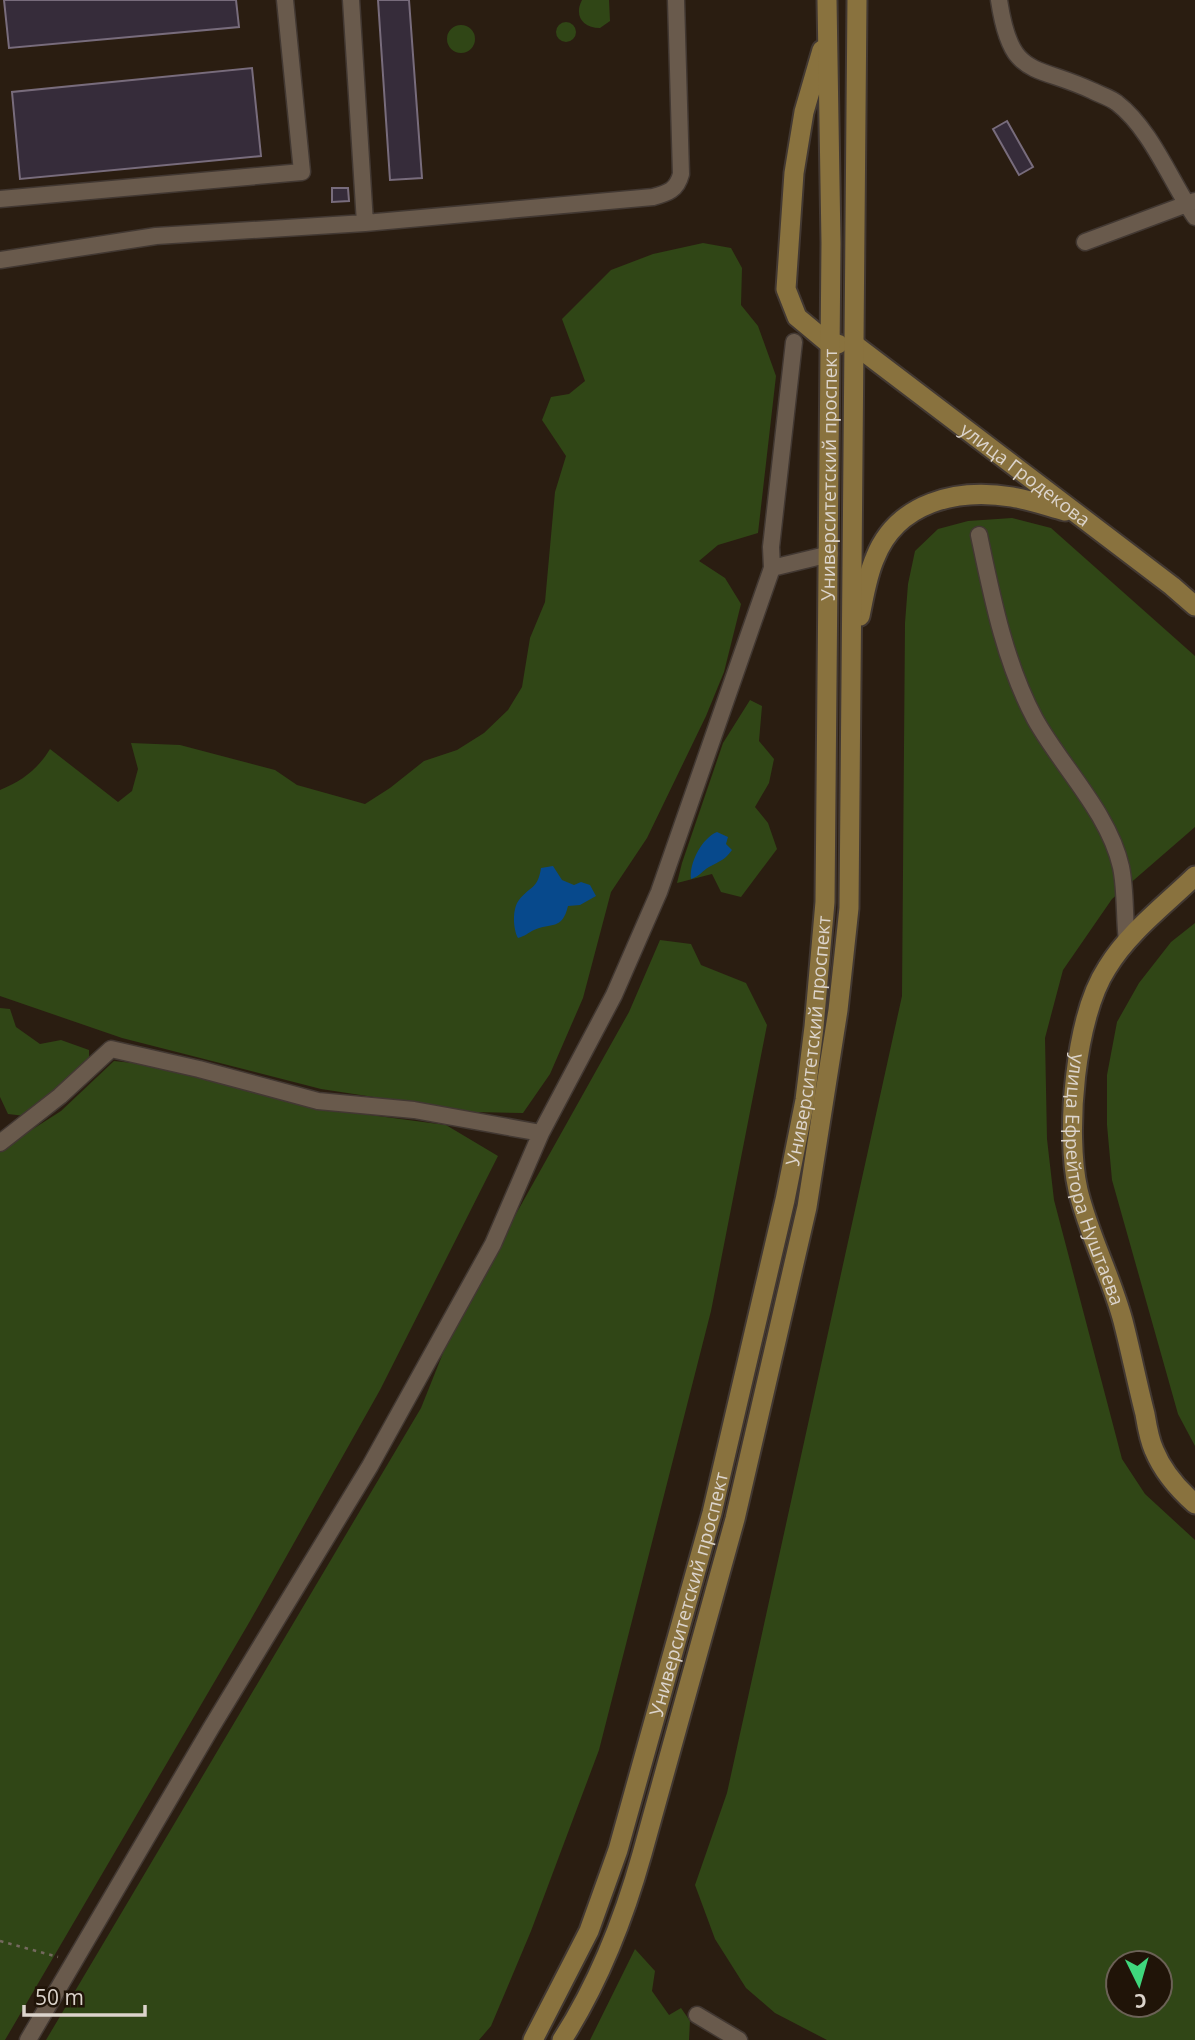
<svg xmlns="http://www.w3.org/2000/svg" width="1195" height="2040" viewBox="0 0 1195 2040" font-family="'Open Sans',sans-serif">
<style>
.green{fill:#304616;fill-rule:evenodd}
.water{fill:#07498c}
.building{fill:#362c3a;stroke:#786c7c;stroke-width:2}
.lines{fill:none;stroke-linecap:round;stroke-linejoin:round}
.minor-casing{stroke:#423832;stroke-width:19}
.major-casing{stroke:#423832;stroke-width:23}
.path{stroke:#74695e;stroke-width:2.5;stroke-dasharray:3.5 5;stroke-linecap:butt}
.minor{stroke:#695a4c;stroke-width:16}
.major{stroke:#89723e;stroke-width:19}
.labels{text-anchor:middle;stroke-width:6;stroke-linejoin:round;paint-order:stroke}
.street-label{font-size:19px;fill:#dcd4cc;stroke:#201408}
</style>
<rect width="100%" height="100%" fill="#2a1d11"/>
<path class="green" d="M 582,0 L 609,0 L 610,21 L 600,28 C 582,28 574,15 582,0 Z
M556 32a10 10 0 1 1 20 0a10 10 0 1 1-20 0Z
M447 39a14 14 0 1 1 28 0a14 14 0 1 1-28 0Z
M 703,243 L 731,248 L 742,268 L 741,305 L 758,326 L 776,376 L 758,533 L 718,545 L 699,561 L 725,578 L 741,604 L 724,672 L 706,716 L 647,838 L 611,892 L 583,998 L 550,1074 L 523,1113 L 472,1112 L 321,1089 L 122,1038 L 0,996 L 0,790 C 22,781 38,769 50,749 L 118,802 L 132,791 L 138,769 L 131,743 L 180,745 L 275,770 L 297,785 L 365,804 L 390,788 L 424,761 L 457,750 L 484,733 L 508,710 L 522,687 L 530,638 L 545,602 L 555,492 L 566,456 L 542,420 L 551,397 L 569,394 L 585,381 L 562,319 L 611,270 L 653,254 Z
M 1012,518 L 1051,528 L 1195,656 L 1195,827 L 1112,899 L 1063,970 L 1045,1038 L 1047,1139 L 1054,1200 L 1122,1459 L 1145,1494 L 1195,1540 L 1195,2040 L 827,2040 L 775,2013 L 746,1988 L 715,1939 L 695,1885 L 727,1793 L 902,996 L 905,623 L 908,584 L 915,551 L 938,529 L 968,521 ZM 1118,1963 L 1160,1963 L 1160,2005 L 1118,2005 Z
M 750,700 L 762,706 L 759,741 L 774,759 L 769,783 L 755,807 L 768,823 L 777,849 L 741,897 L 721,892 L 712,874 L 677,883 L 682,863 L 723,743 Z
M 1195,923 L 1195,1446 L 1178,1414 L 1112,1180 L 1107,1125 L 1107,1075 L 1117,1022 L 1139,983 L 1171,942 Z
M 660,940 L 691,944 L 701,965 L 746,983 L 767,1025 L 711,1311 L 599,1750 L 531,1931 L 491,2026 L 479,2040 L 46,2040 L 421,1408 L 455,1323 L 629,1012 Z
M 0,1008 L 10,1009 L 16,1027 L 40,1044 L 61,1040 L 89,1050 L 89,1066 L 25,1116 L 8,1114 L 0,1097 Z
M 114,1061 L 143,1064 L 317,1108 L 446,1125 L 498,1156 L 380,1390 L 250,1621 L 5,2040 L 0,2040 L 0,1150 L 61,1111 Z
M 635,1949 L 655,1971 L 652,1991 L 669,2015 L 681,2008 L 690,2021 L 689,2040 L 590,2040 Z"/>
<path class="water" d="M 717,832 L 728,837 L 726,844 L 732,850 C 725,860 720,861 709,867 C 702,871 700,876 691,879 C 689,863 702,838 717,832 Z
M 553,866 L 562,880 L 574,885 L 581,882 L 590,885 L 596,896 L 580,905 L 568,906 C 562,931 551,922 534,930 C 528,933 525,936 518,938 C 513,929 512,909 519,900 C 530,886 538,889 541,868 Z"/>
<path class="building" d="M 4,0 L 236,0 L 239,27 L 9,48 Z
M 378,0 L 409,0 L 422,178 L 390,180 Z
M 252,68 L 261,156 L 20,179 L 12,92 Z
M 1007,121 L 1033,167 L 1019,175 L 993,129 Z
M 332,188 L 348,188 L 349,201 L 332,202 Z"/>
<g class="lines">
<defs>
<path id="minor" d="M 999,0 C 1011,80 1033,63 1093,91 C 1101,95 1111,98 1117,103 C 1151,129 1171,182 1195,217
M 0,199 L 302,172 L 285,0
M 365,223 L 653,197 C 668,193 677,190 681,174 L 676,0
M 1085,242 L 1195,201
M 0,260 L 156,236 L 365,223 L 351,0
M 979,535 C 992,597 1005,663 1035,719 C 1061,766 1109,813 1121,867 C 1126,891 1124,917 1127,941
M 772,568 L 830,554
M 0,1143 L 60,1096 L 111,1049 L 199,1069 L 318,1101 L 414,1110 L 541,1133
M 697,2015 L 739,2040
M 28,2040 L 211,1728 L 370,1466 L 493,1244 L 541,1133 L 614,995 L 659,892 L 772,568 L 771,547 L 794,342"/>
<g id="major">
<path d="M 822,50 L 804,112 L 794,173 L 786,289 L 797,317 L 827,342 L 838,344"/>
<path id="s1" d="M 855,345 L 1172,586 L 1195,606"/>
<path d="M 860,616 C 864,597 867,576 875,558 C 897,502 957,488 1012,497 C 1030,500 1047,506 1065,511"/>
<path id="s2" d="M 1195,876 C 1165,905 1129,932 1107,968 C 1075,1017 1065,1133 1078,1190 C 1089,1236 1111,1276 1123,1321 C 1131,1352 1137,1383 1145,1414 C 1147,1426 1149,1439 1154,1450 C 1163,1472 1178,1489 1195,1504"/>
<path id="s3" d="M 533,2040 L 589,1931 L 618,1850 L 712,1513 L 785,1200 L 805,1100 L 814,1027 L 825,902 L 831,243 L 827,0"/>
<path d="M 562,2040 C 598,1984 624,1918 642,1854 L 735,1519 L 807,1207 L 838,1010 L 849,908 L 857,0"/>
</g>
</defs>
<use href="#minor" class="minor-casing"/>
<use href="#major" class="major-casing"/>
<path class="path" d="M 0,1941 L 58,1957"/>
<use href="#minor" class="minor"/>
<use href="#major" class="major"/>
</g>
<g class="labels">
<g class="street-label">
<text dy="7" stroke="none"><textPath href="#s3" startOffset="1608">Университетский проспект</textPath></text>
<text dy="7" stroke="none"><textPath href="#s1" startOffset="214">улица Гродекова</textPath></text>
<text dy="7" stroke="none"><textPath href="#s3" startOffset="1041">Университетский проспект</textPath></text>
<text dy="7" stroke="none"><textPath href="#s2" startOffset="348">улица Ефрейтора Нуштаева</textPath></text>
<text dy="7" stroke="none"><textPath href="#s3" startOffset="474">Университетский проспект</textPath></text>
</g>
</g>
<g transform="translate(1139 1984) rotate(175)"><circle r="33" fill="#201408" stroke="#6b6156" stroke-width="2"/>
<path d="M0-5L12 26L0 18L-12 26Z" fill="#3fd77d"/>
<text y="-10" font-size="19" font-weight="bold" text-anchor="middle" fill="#dcd4cc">С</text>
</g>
<path d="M24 2005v10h121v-10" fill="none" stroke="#dcd4cc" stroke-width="3.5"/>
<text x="35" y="2005" font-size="21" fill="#dcd4cc" stroke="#201408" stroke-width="5" paint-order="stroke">50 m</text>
</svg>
